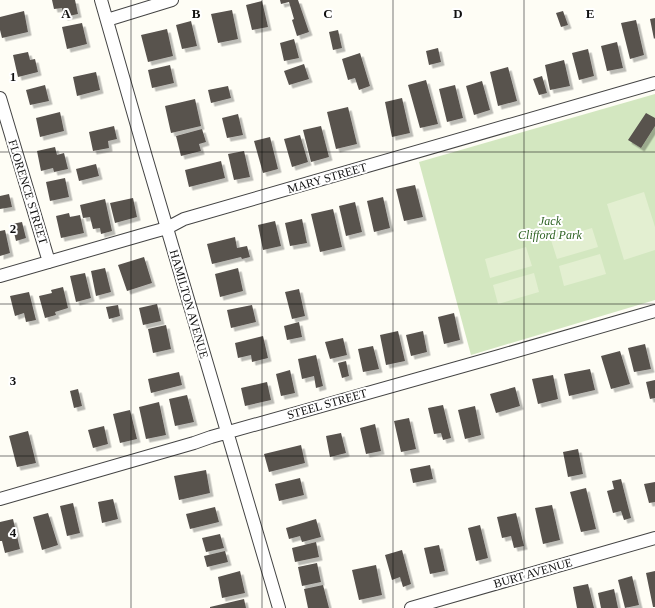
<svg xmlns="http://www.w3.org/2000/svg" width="655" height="608" viewBox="0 0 655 608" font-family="'Times New Roman',serif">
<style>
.green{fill:#d3e7c0}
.pitch{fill:#e3efd1}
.building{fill:#58524e;filter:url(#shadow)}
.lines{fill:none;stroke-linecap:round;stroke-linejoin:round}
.street-casing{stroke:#444;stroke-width:14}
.street{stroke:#fff;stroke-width:12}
.grid{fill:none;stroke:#111;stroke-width:1;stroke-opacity:0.55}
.labels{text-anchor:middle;stroke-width:4;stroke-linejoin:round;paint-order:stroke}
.street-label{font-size:12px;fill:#111;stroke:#fff}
.park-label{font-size:12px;font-style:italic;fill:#306425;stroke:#fff}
.grid-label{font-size:13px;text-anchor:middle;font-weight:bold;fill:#111;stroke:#fff;stroke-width:4;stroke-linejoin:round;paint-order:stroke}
</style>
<defs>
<filter id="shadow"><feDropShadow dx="3.5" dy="3.5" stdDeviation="0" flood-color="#0004"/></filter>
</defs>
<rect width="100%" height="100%" fill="#fefdf5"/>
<path class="green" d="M 655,94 L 655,300 L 471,355 L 419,162 Z"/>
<path class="pitch" d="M 644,192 L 655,227 L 655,250 L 624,260 L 607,204 Z
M 592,228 L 598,247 L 557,259 L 551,240 Z
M 526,247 L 532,266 L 490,278 L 485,259 Z
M 600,254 L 606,274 L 564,286 L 559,266 Z
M 534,273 L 539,292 L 498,304 L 493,285 Z"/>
<path class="building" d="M 52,0 L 75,0 L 78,14 L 64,17 L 62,8 L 54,9 Z
M 280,0 L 298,0 L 309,32 L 297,36 L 292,20 L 294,19 L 289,2 L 281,4 Z
M 262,1 L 268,27 L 252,30 L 246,5 Z
M 232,10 L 238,39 L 218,43 L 211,14 Z
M 24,11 L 28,32 L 2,38 L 0,30 L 0,17 Z
M 563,11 L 568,25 L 561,27 L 556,13 Z
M 655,18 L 655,38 L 654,39 L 650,19 Z
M 636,20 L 644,55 L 630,59 L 621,23 Z
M 191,21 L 197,46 L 182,49 L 176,25 Z
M 82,23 L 87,44 L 67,49 L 62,27 Z
M 167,29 L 173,56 L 148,62 L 141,35 Z
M 338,30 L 342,48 L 333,50 L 329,32 Z
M 294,39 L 299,58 L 284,61 L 280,43 Z
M 617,42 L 623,68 L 607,71 L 601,46 Z
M 438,48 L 441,62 L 429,65 L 426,51 Z
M 588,49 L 594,76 L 579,80 L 572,53 Z
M 28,52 L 30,60 L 35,59 L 38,72 L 18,77 L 13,55 Z
M 360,53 L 370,86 L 359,90 L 355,78 L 348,80 L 342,59 Z
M 564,60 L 570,86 L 550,90 L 545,65 Z
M 304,64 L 309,79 L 289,85 L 284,71 Z
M 170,65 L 174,83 L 152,88 L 148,70 Z
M 508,67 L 517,101 L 498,106 L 490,72 Z
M 96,72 L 100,90 L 77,96 L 73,77 Z
M 542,76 L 547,93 L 539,95 L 533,79 Z
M 426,80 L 438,124 L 420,128 L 408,85 Z
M 482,81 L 490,110 L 474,115 L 466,86 Z
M 45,85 L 49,101 L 30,105 L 26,90 Z
M 455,85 L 463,118 L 447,122 L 439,89 Z
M 228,86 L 231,98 L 211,103 L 208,90 Z
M 402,98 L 410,133 L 392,137 L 385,102 Z
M 195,99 L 201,126 L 171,133 L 165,106 Z
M 348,107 L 357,144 L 336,149 L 327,112 Z
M 60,112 L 64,131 L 40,137 L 36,118 Z
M 646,113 L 655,118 L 655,126 L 641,148 L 628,140 Z
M 238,114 L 243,135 L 227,138 L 222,118 Z
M 114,126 L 117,139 L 108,141 L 109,148 L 93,151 L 89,132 Z
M 321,126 L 329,157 L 311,162 L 303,130 Z
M 202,129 L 206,142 L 199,144 L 201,151 L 181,156 L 176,136 Z
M 300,135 L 308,162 L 292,167 L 284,139 Z
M 270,137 L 278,169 L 263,173 L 254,141 Z
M 55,147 L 57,155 L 64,153 L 68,169 L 54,172 L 53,168 L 41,171 L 37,151 Z
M 244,151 L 250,177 L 234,180 L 228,154 Z
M 221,161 L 225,178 L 189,187 L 185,170 Z
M 96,164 L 99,176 L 79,181 L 76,169 Z
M 65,178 L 69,197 L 50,201 L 46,182 Z
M 415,185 L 423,217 L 404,221 L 396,189 Z
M 9,194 L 12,207 L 0,209 L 0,196 Z
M 383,197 L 390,228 L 374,232 L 367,201 Z
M 133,198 L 137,217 L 115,223 L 110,203 Z
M 105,199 L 112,231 L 101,234 L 100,228 L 93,229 L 90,217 L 83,218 L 80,205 Z
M 355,202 L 362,232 L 346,236 L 339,206 Z
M 333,209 L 342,247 L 320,252 L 311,214 Z
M 69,213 L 70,217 L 80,215 L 84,233 L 61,238 L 56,216 Z
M 302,219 L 307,243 L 290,246 L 285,223 Z
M 275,221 L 281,246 L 263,250 L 258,225 Z
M 22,222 L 26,238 L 16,241 L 12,224 Z
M 5,230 L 10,253 L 0,256 L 0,231 Z
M 235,237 L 237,248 L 247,246 L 250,257 L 242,259 L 241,257 L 212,264 L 207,244 Z
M 144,257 L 152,283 L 127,291 L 118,265 Z
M 105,268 L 111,292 L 96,296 L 91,271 Z
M 238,268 L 243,291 L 220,297 L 215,274 Z
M 85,273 L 91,298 L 76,302 L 70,276 Z
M 63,287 L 68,308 L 55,312 L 56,315 L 45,318 L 39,296 L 52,293 L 51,290 Z
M 299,289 L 305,316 L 292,319 L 285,292 Z
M 29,292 L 36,320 L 26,322 L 24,313 L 15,316 L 10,296 Z
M 157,304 L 161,321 L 143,325 L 139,308 Z
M 118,305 L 120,316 L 109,319 L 106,307 Z
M 252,305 L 256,322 L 231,328 L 227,310 Z
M 454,313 L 460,340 L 444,344 L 438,317 Z
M 299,322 L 302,337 L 287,340 L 284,326 Z
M 166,325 L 171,349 L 153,353 L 148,329 Z
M 398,331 L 405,361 L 386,365 L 380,335 Z
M 423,331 L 427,352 L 411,356 L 406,335 Z
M 263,336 L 268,358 L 252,362 L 251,355 L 238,358 L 235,343 Z
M 343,338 L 347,355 L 330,359 L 325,342 Z
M 645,344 L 651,369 L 634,372 L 628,348 Z
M 373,346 L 379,369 L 363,372 L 358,349 Z
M 620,351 L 630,384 L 611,389 L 601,356 Z
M 316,355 L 323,386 L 316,388 L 314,376 L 302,379 L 298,359 Z
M 346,361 L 349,376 L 342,378 L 338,363 Z
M 590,369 L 595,390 L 569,396 L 564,374 Z
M 290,370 L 295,393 L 281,396 L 276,374 Z
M 179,372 L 182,385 L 151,393 L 148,379 Z
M 553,375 L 558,399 L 538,404 L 532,379 Z
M 655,380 L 655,398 L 650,399 L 646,382 Z
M 267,382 L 271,400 L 245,406 L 241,388 Z
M 515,387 L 520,406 L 496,413 L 490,394 Z
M 78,389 L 82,406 L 74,408 L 70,391 Z
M 187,395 L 194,422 L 175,426 L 169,399 Z
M 159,402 L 166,435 L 146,439 L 139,407 Z
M 443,405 L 451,438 L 443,440 L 441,433 L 434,434 L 428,408 Z
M 475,406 L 481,435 L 465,439 L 458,410 Z
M 130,410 L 137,439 L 120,443 L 113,414 Z
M 409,418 L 416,449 L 401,452 L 394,421 Z
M 375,424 L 381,451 L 366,454 L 360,428 Z
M 104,426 L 108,444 L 93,448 L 88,430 Z
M 28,431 L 36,463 L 17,467 L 9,436 Z
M 341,433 L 346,453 L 330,457 L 326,436 Z
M 301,445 L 305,463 L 269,472 L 264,454 Z
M 578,449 L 583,474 L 568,477 L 563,452 Z
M 430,465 L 433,479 L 413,483 L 410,469 Z
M 206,470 L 210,493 L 179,500 L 174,476 Z
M 300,478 L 304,495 L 279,501 L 275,484 Z
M 621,479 L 631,518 L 624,520 L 621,511 L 613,513 L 607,491 L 614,489 L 612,481 Z
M 655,482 L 655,502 L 649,503 L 644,484 Z
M 586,488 L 596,529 L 581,532 L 570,492 Z
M 113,499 L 118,519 L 102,523 L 98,502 Z
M 73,503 L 80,533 L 67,536 L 60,506 Z
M 552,505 L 560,540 L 543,544 L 535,508 Z
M 215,507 L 219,522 L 190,529 L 186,514 Z
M 48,513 L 58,545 L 42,550 L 33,517 Z
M 516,513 L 524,546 L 514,548 L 511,536 L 502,538 L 497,517 Z
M 13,519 L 20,549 L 5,553 L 2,541 L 0,541 L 0,522 Z
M 316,519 L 321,537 L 302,542 L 300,536 L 289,539 L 286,528 Z
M 480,525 L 488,558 L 476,561 L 468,528 Z
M 220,534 L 224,548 L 206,552 L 202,538 Z
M 316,542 L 319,557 L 295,562 L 292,548 Z
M 439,545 L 445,571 L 430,574 L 424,548 Z
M 402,550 L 411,584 L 403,587 L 400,577 L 392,580 L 385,555 Z
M 225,551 L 228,562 L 207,567 L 204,556 Z
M 317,563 L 321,582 L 302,586 L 298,567 Z
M 376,565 L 382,595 L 359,600 L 352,570 Z
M 240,571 L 245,593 L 222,598 L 218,577 Z
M 655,571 L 655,607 L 653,607 L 646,573 Z
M 632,576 L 639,605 L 625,608 L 618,580 Z
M 588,584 L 594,608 L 577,608 L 573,587 Z
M 323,585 L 329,608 L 308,608 L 304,589 Z
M 614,589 L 618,608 L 601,608 L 598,593 Z
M 244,599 L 246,608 L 210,608 L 210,607 Z"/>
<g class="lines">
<defs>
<path id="street" d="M 101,0 L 146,157 L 279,608
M 107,20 L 172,0
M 0,98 L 49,262
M 0,276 L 149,233 L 167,228 L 184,219 L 655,83
M 0,499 L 194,443 L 211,437 L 499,356 L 655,311
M 411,608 L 655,538"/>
</defs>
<use href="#street" class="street-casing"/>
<use href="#street" class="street"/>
</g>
<path class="grid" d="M 131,0 L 131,608M 262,0 L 262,608M 393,0 L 393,608M 524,0 L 524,608M 0,152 L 655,152M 0,304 L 655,304M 0,456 L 655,456"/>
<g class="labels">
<g class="street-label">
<text transform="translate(327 178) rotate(-16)" y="4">MARY STREET</text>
<text transform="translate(28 192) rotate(73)" y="4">FLORENCE STREET</text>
<text transform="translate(189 304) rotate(74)" y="4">HAMILTON AVENUE</text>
<text transform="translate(327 404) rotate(-16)" y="4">STEEL STREET</text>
<text transform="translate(533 573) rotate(-16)" y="4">BURT AVENUE</text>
</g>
<g class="park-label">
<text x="550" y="225">Jack<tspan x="550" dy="14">Clifford Park</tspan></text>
</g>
</g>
<g class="grid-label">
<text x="66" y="18">A</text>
<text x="196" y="18">B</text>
<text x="328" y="18">C</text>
<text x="458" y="18">D</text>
<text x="590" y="18">E</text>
<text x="13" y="81">1</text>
<text x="13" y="233">2</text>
<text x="13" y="385">3</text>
<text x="13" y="537">4</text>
</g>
</svg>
